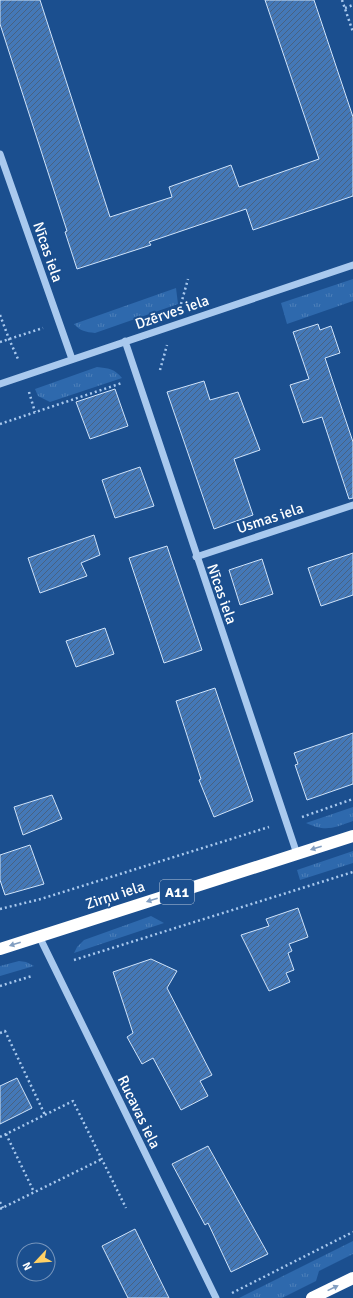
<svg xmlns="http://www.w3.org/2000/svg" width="353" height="1298" viewBox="0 0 353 1298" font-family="Signika,sans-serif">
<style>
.grass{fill:url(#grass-tufts)}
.building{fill:url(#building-hatch);stroke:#cfe3fa}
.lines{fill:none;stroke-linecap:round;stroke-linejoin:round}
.path{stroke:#a9c9ee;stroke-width:2.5;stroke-dasharray:2 3;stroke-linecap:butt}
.minor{stroke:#a9c9ee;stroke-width:7}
.highway{stroke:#fff;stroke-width:12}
.oneway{fill:#829ec1}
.labels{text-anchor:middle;stroke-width:4;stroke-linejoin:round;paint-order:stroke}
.shield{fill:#1b4f8f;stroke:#bbcadd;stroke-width:1}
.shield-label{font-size:14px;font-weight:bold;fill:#fff}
.street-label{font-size:15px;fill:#fff;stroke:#1b4f8f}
</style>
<defs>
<pattern id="grass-tufts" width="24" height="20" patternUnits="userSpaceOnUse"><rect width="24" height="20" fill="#2e69ad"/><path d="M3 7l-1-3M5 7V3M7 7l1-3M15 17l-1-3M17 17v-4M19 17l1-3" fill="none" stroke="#4d80b9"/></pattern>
<pattern id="building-hatch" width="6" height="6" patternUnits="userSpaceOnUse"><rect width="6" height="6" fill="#4478b7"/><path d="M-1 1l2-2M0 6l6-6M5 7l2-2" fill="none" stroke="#486282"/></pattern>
</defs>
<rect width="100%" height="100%" fill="#1b4f8f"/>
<path class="grass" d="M 353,279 L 353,301 L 287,324 L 281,303 Z
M 176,288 L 178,304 L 95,333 C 86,332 80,331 74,324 Z
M 97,367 C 108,368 115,369 122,378 L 50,402 L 38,396 L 35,389 Z
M 353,807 L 353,821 C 334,828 325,832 306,823 Z
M 353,851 L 353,863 L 300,880 L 297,870 Z
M 151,916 L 164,923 L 74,953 L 77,947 L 84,940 Z
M 19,961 L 26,962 L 34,966 L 0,976 L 0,966 Z
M 353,1241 L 353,1254 L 319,1271 L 316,1281 L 282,1298 L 239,1298 Z"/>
<path class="building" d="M 0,0 L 40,0 L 110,217 L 172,197 L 169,187 L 231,165 L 239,187 L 319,159 L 265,0 L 314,0 L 353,117 L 353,196 L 253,230 L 246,209 L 149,242 L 151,245 L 77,269 L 65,232 L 67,231 L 0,24 Z
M 318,324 L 320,330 L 331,326 L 340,353 L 325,358 L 353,442 L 353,498 L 349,499 L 322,417 L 303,423 L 290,385 L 309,379 L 293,332 Z
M 204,381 L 210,400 L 238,392 L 260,450 L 234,459 L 253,515 L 214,529 L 167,392 Z
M 115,389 L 128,426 L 90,439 L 76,402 Z
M 140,467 L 154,506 L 115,518 L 102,480 Z
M 94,535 L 100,555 L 81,563 L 87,576 L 40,593 L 28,558 Z
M 167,546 L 202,650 L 164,663 L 129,558 Z
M 353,553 L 353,595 L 321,606 L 308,568 Z
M 262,559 L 273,594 L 240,605 L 229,570 Z
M 105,628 L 114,654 L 76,667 L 66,641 Z
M 215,688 L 253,801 L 214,817 L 199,780 L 201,779 L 176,701 Z
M 353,733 L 353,784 L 307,800 L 295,765 L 298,764 L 294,753 Z
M 52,795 L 62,819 L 23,835 L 14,807 Z
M 30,845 L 44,884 L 5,895 L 0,880 L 0,855 Z
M 298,908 L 308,937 L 289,944 L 292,951 L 288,953 L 294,970 L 286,973 L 290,982 L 269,991 L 241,935 L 269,926 L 266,919 Z
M 151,959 L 177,971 L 167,988 L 212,1075 L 200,1081 L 208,1096 L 181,1110 L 153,1058 L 142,1064 L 127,1037 L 133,1033 L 113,972 Z
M 17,1078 L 32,1108 L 0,1124 L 0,1086 Z
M 208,1146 L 268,1254 L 231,1272 L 208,1223 L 205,1225 L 172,1164 Z
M 135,1229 L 169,1298 L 128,1298 L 102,1246 Z"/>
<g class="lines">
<path class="path" d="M 342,0 L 353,32
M 345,8 L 353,5
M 181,304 L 188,279
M 0,315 L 9,339 L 18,359
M 0,342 L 43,328
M 160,370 L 167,345
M 29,392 L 35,412
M 0,424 L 122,383
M 302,817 L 353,799
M 0,909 L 41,899 L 269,827
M 74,960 L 353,872
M 0,986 L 32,976
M 0,1033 L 5,1031 L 45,1115
M 6,1134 L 34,1192
M 0,1137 L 73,1101 L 126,1208
M 0,1202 L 3,1208
M 0,1209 L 102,1159
M 232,1293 L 353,1232"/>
<path class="minor" d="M 0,154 L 72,359
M 125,341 L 297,854
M 0,384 L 353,265
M 196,557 L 353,505
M 39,936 L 216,1298"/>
<path class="highway" d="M 0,949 L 353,836
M 312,1298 L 353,1278"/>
</g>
<defs><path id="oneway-solid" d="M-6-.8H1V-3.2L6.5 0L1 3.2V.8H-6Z"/></defs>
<g class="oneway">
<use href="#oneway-solid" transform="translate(316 848) rotate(162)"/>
<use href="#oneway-solid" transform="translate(152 900) rotate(162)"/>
<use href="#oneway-solid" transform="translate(15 944) rotate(163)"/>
<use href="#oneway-solid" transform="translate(333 1288) rotate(-26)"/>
</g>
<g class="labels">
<rect class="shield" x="160" y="880" width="34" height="24" rx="3"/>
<g class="shield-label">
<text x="177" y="897">A11</text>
</g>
<g class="street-label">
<text transform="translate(48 252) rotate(71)" y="5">Nīcas iela</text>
<text transform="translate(172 312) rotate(-19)" y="5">Dzērves iela</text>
<text transform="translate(270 518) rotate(-18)" y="5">Usmas iela</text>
<text transform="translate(222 594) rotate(71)" y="5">Nīcas iela</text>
<text transform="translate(115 895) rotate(-18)" y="5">Zirņu iela</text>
<text transform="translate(139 1112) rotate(64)" y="5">Rucavas iela</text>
</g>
</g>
<g transform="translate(36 1262) rotate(244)"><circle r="19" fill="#1b4f8f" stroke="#7695bc"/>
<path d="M0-3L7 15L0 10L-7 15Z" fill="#ffd166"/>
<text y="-6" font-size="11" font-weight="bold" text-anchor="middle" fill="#ffffff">N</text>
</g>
</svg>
